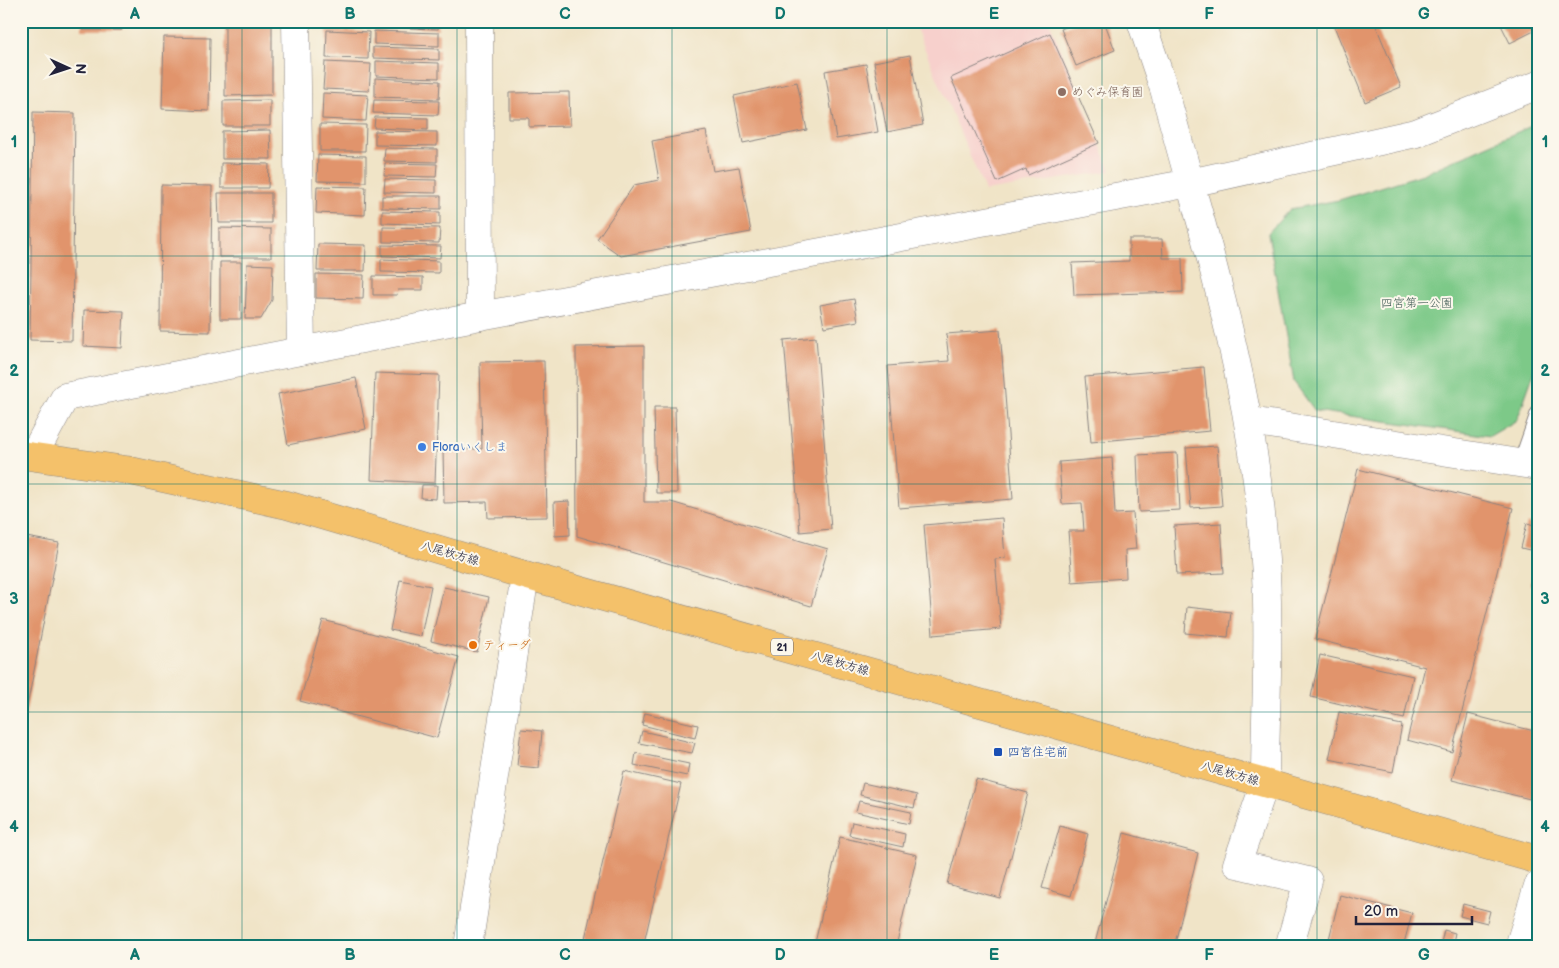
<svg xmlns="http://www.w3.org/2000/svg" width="1559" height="968" viewBox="0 0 1559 968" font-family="'Balsamiq Sans','Klee One',sans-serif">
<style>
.built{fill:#f7d0cc}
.green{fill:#7dc988;stroke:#507662}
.building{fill:#e1946c}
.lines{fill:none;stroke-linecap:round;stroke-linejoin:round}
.service-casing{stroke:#898381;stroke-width:17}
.minor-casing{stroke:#898381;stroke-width:29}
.tertiary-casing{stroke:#898381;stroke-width:29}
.primary-casing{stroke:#898381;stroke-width:29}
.service{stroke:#fff;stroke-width:15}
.minor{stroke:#fff;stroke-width:28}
.tertiary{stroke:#fff;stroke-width:28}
.primary{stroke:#f4c16a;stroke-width:28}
.grid{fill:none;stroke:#0f766e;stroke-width:1;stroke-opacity:0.55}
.education-dot{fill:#8d6e63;stroke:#fbf7ec;stroke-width:2}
.shop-dot{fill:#3f7fe0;stroke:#fbf7ec;stroke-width:2}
.food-dot{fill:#e8710a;stroke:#fbf7ec;stroke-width:2}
.transit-dot{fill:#1a4fb4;stroke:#fbf7ec;stroke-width:2}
.labels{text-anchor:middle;stroke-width:4;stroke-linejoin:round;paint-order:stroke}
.shield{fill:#fbf7ec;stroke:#636270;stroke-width:1}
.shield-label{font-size:11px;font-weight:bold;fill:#22223b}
.education-label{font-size:12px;fill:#785e54;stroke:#fbf7ec;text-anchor:start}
.park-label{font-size:12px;fill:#425c56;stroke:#fbf7ec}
.shop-label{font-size:12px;fill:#366cbe;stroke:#fbf7ec;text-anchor:start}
.street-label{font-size:12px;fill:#22223b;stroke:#fbf7ec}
.food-label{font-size:12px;fill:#c56008;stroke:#fbf7ec;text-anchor:start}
.transit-label{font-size:12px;fill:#164399;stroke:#fbf7ec;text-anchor:start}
.neatline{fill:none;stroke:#0f766e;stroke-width:2}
.grid-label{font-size:16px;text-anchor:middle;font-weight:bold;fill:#0f766e}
</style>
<rect width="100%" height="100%" fill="#fbf7ec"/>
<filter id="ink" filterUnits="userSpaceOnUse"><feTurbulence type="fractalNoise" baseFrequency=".02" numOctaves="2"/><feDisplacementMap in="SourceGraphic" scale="10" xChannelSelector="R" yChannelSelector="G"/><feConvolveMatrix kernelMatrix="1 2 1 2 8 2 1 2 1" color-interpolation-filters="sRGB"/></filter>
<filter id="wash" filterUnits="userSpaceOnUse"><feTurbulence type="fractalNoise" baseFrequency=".0096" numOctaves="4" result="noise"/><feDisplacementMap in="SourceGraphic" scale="20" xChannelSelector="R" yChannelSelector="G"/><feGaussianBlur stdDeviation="1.12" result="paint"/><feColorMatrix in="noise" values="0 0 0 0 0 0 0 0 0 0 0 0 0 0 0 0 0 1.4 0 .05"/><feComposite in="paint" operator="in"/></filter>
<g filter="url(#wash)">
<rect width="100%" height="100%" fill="#f0e4c7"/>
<path class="built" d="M 913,21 L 1049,21 L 1111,171 L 985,191 Z"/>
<path class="green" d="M 1538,123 L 1538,361 L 1517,420 L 1490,436 L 1315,411 L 1294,382 L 1268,233 L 1290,209 L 1339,200 L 1423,174 Z"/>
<g id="blocks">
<path class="building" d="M 82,21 L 122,21 L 122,30 L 82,30 Z
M 225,21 L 272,21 L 272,95 L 225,96 Z
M 373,21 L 439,21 L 438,29 L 373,27 Z
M 1081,21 L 1104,21 L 1115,50 L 1076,66 L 1061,29 Z
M 1332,21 L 1374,21 L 1401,87 L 1365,102 Z
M 1499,21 L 1528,21 L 1534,31 L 1510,43 Z
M 327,30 L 369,32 L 368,59 L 326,58 Z
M 374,31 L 439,33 L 439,46 L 374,44 Z
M 1050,33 L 1099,143 L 1028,175 L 1026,169 L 997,182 L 951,78 Z
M 164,37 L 210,38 L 209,111 L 162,109 Z
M 373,47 L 439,49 L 439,60 L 373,58 Z
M 910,55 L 923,125 L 887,132 L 874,62 Z
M 376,61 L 439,63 L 439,78 L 376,76 Z
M 325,62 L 371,64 L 369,91 L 323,89 Z
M 866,64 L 878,132 L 836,139 L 825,71 Z
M 375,78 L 440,81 L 439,99 L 375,97 Z
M 797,82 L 807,130 L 743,143 L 734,96 Z
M 569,92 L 570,126 L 529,127 L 529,118 L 509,118 L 509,93 Z
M 323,93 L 368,95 L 366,121 L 322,119 Z
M 270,100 L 270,126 L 223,126 L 223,101 Z
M 374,100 L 439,101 L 438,115 L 373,113 Z
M 33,112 L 75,113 L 72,341 L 30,340 Z
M 375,117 L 428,118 L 428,130 L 374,128 Z
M 320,124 L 366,125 L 365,151 L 320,151 Z
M 270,130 L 271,159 L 222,159 L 222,131 Z
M 375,131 L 437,132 L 437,146 L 375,145 Z
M 706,131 L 713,171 L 739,167 L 751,232 L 621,256 L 597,239 L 634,185 L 659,180 L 652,141 Z
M 385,148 L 437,149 L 437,162 L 384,161 Z
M 318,155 L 366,156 L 366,182 L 317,181 Z
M 221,163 L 269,164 L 268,188 L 221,188 Z
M 385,163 L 437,164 L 436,177 L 384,176 Z
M 385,179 L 436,180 L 436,193 L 384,192 Z
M 161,185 L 212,186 L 210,332 L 160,331 Z
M 317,186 L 366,187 L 365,215 L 316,213 Z
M 218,193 L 271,193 L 271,223 L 219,223 Z
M 382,196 L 441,196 L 441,209 L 382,208 Z
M 382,211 L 440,212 L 440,225 L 382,223 Z
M 383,227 L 440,228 L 439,243 L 383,242 Z
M 219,228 L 271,229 L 271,257 L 219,257 Z
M 1129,239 L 1162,239 L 1163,258 L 1182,258 L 1183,292 L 1074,295 L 1072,263 L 1129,261 Z
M 318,244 L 366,245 L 365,271 L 317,271 Z
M 382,245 L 441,246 L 440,258 L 382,256 Z
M 381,259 L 439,261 L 439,273 L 381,272 Z
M 220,262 L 241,262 L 241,319 L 220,319 Z
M 247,264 L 273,265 L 272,300 L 261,319 L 245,319 Z
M 316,274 L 364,275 L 363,299 L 316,298 Z
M 373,276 L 423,277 L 423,290 L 398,290 L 397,295 L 373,295 Z
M 854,299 L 858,321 L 824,327 L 820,305 Z
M 84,310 L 124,311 L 122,348 L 83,346 Z
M 1000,330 L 1013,499 L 899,508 L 888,366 L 949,361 L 946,334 Z
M 816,337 L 831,529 L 800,532 L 784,340 Z
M 644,346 L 644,502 L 671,502 L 828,549 L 811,606 L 577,536 L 576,347 Z
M 544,361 L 547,517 L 488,518 L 487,502 L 444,503 L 443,449 L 482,449 L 480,362 Z
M 1204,367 L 1210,431 L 1091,442 L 1085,377 Z
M 375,373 L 439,375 L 435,483 L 371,480 Z
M 356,378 L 366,429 L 288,445 L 278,394 Z
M 654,407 L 675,407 L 677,493 L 656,493 Z
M 1217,446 L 1222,506 L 1191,508 L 1186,448 Z
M 1177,453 L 1180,510 L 1139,512 L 1137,455 Z
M 1112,458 L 1115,514 L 1133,513 L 1136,549 L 1125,550 L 1126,578 L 1072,582 L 1068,531 L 1084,531 L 1082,503 L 1062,504 L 1059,462 Z
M 1358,469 L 1513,508 L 1452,752 L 1407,740 L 1425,667 L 1315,639 Z
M 422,485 L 437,485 L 436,499 L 421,498 Z
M 569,501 L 570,535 L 555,536 L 554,502 Z
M 1002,518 L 1005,558 L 995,559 L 1001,629 L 933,635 L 924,525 Z
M 1221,523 L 1224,573 L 1177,575 L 1174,526 Z
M 1527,523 L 1538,526 L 1538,552 L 1521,548 Z
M 21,536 L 59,543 L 22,732 L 21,732 Z
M 1535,561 L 1538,561 L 1538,586 L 1530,585 Z
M 400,580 L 431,586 L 421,636 L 390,630 Z
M 444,587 L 489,597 L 477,652 L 431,641 Z
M 1187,607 L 1231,612 L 1228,637 L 1185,633 Z
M 323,620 L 459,657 L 437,738 L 300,701 Z
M 1320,655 L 1413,676 L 1404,719 L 1311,697 Z
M 1339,712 L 1402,725 L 1393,772 L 1329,759 Z
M 645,713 L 698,725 L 695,738 L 642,725 Z
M 1468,714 L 1538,732 L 1538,801 L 1452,780 Z
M 521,729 L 542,731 L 539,768 L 517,766 Z
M 642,731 L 695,743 L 692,753 L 639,743 Z
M 636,753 L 689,764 L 687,776 L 634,765 Z
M 624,771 L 681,784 L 643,947 L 583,947 Z
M 976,779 L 1028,793 L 1000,898 L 947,884 Z
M 863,783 L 917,795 L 914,808 L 860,795 Z
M 859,801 L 911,812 L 909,824 L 856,812 Z
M 852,822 L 905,834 L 903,847 L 849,835 Z
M 1060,826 L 1088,834 L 1071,896 L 1042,888 Z
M 1124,833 L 1198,853 L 1174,947 L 1094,947 Z
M 840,837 L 917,855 L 896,947 L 814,947 Z
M 1340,895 L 1412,913 L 1403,947 L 1327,947 Z
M 1463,904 L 1490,911 L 1487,923 L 1460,916 Z
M 1444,930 L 1455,933 L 1452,947 L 1440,947 Z"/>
</g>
</g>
<g filter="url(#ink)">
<use href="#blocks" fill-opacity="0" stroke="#898381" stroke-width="1"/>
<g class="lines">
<defs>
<path id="service" d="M 1521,463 L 1538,414"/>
<path id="minor" d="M 296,21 L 301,351
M 479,21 L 480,316
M 1250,421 L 1538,466
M 1265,783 L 1237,864 L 1308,881 L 1289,947
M 468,947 L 525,575
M 1519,947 L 1538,886"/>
<path id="tertiary" d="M 1141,21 L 1164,89 L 1190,183 L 1416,133 L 1538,85
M 33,456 L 65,397 L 480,316 L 1190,183 C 1227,312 1259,441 1266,575 C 1270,644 1265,714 1265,783"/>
<path id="primary" d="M 21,455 L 126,470 L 287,505 L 525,575 L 1538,860"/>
</defs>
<use href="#service" class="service-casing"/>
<use href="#minor" class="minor-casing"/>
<use href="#tertiary" class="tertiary-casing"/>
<use href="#primary" class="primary-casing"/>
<use href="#service" class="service"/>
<use href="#minor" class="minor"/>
<use href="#tertiary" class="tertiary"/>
<use href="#primary" class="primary"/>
</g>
</g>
<path class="grid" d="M 242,21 L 242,947M 457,21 L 457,947M 672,21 L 672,947M 887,21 L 887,947M 1102,21 L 1102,947M 1317,21 L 1317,947M 21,256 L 1538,256M 21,484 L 1538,484M 21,712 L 1538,712"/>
<circle class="education-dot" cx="1062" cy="92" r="5"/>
<circle class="shop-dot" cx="422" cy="447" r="5"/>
<circle class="food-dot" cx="473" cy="645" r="5"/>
<rect class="transit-dot" x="993" y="747" width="10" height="10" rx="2.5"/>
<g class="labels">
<rect class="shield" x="771" y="638.5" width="22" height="17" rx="4"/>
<g class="shield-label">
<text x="782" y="651">21</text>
</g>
<g class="education-label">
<text x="1072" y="96">めぐみ保育園</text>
</g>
<g class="park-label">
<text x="1417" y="307">四宮第一公園</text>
</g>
<g class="shop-label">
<text x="432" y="451">Floraいくしま</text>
</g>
<g class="street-label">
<text transform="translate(450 553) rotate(16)" y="4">八尾枚方線</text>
<text transform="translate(840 663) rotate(16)" y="4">八尾枚方線</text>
<text transform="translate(1230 773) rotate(16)" y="4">八尾枚方線</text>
</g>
<g class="food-label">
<text x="483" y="649">ティーダ</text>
</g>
<g class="transit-label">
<text x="1008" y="756">四宮住宅前</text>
</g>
</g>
<rect width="1559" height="968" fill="none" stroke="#fbf7ec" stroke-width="55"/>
<g transform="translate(68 68) rotate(93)" stroke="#fbf7ec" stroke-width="4" paint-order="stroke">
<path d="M0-4L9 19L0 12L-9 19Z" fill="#22223b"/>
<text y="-8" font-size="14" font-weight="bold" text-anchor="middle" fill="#22223b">N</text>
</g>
<path d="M1356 916v8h116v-8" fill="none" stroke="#22223b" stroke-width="2.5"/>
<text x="1364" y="916" font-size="15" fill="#22223b" stroke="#fbf7ec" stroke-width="4" paint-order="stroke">20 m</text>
<rect x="28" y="28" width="1504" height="912" class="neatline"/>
<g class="grid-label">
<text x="135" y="19">A</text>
<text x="350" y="19">B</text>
<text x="565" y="19">C</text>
<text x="780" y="19">D</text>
<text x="994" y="19">E</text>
<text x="1209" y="19">F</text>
<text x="1424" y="19">G</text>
<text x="14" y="147">1</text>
<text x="1545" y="147">1</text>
<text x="14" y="376">2</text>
<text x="1545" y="376">2</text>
<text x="14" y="604">3</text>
<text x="1545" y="604">3</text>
<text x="14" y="832">4</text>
<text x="1545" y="832">4</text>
<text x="135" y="960">A</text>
<text x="350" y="960">B</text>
<text x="565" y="960">C</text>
<text x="780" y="960">D</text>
<text x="994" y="960">E</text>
<text x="1209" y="960">F</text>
<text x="1424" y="960">G</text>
</g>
</svg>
